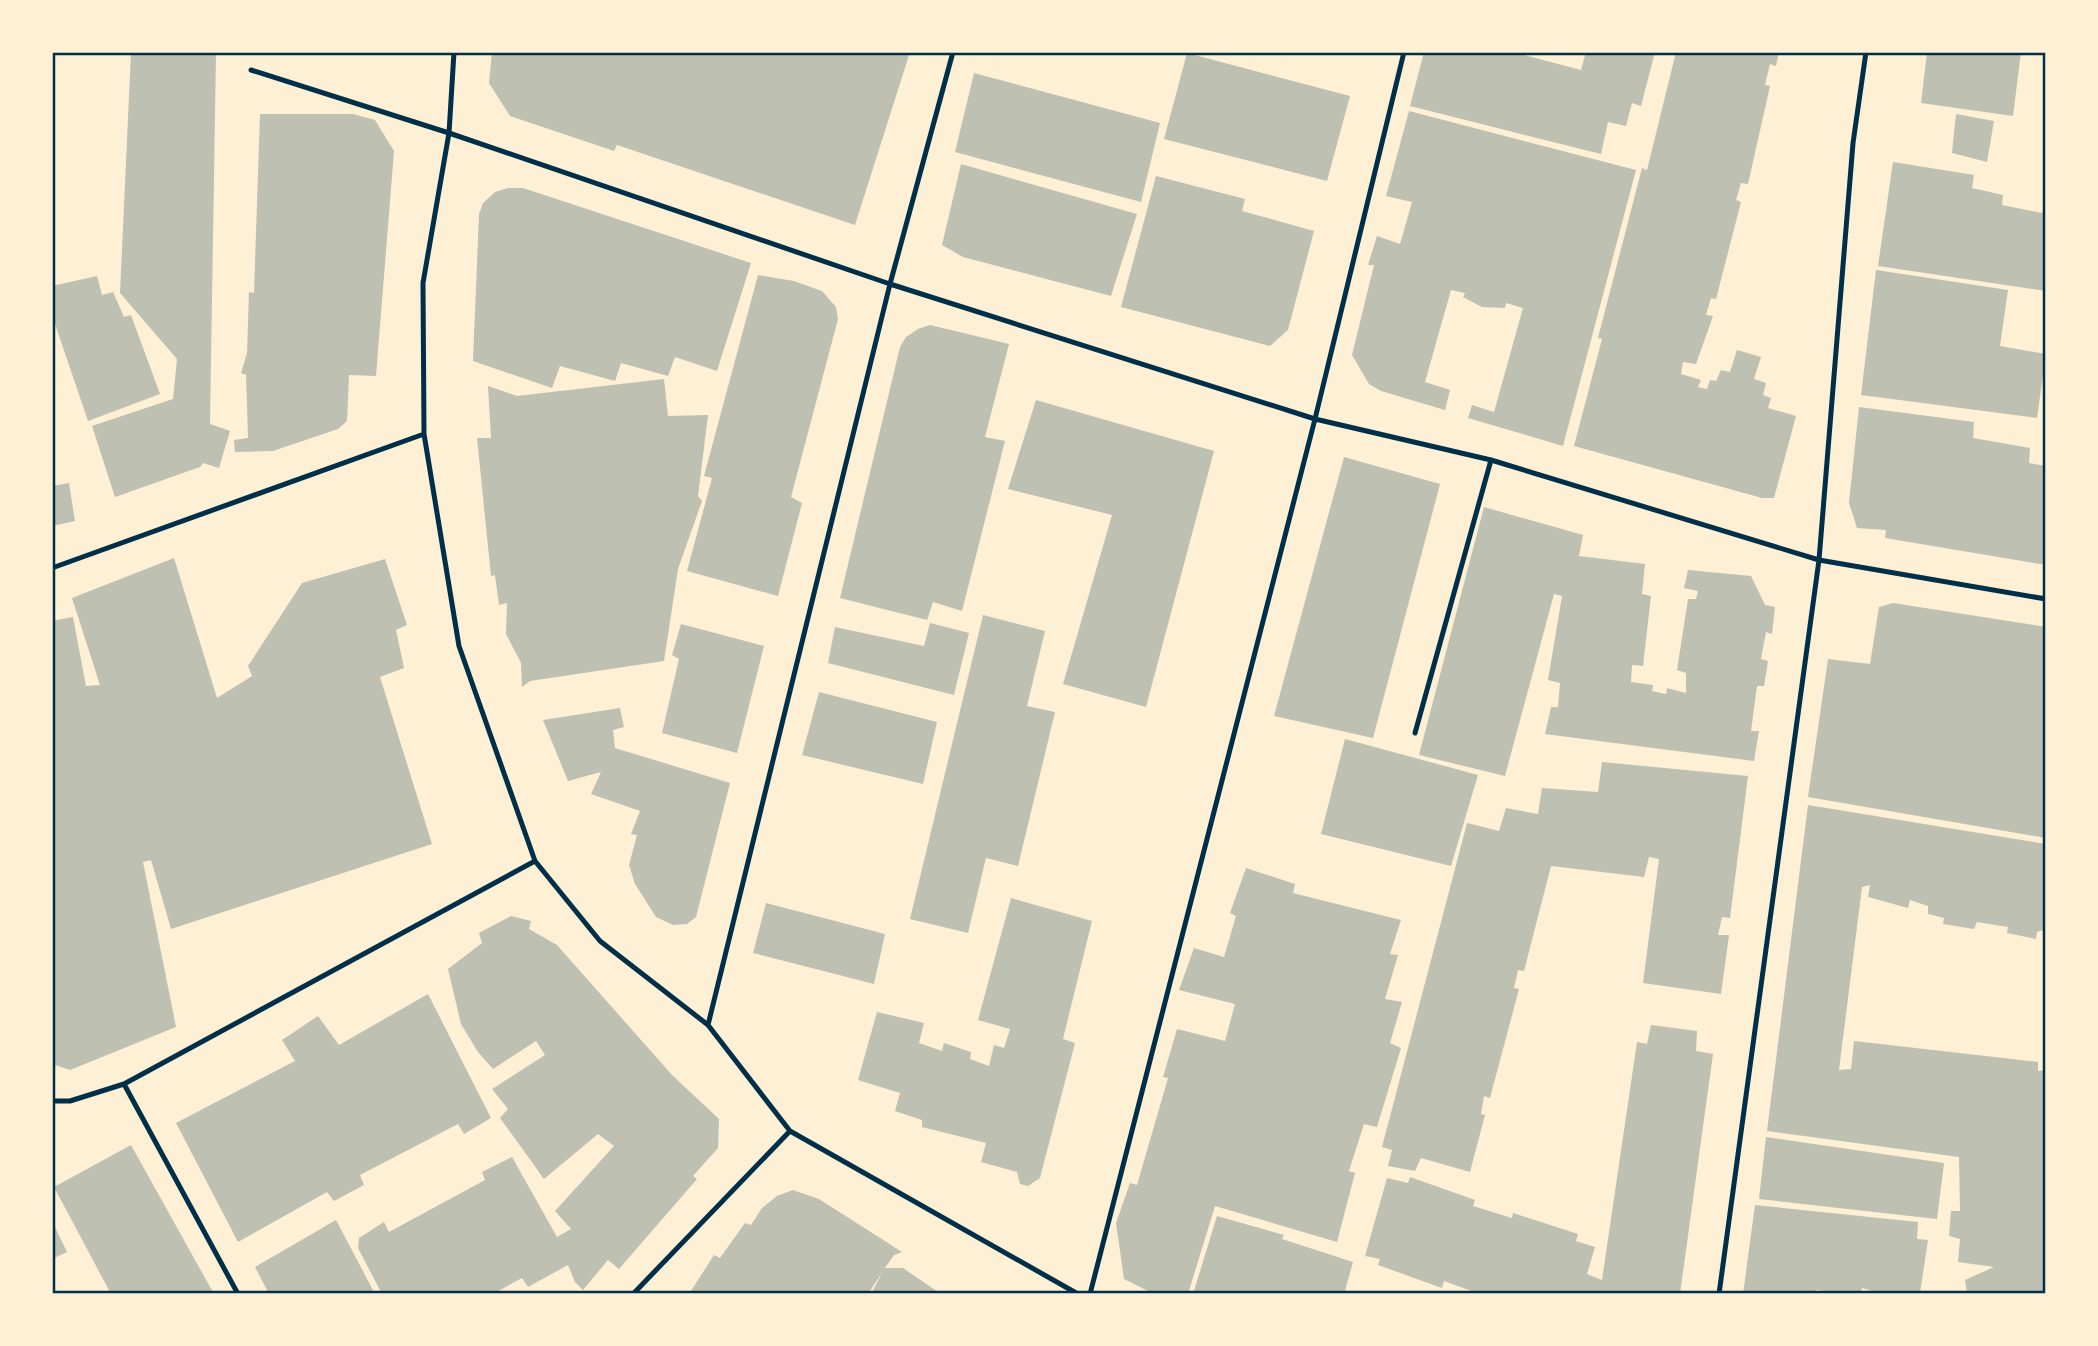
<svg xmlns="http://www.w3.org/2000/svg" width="2098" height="1346" viewBox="0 0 2098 1346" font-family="Cabin,sans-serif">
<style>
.building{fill:#bec0b2}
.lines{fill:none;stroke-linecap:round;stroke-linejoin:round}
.service{stroke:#003049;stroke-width:5}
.neatline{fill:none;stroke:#003049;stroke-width:2.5}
</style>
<rect width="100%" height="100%" fill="#fdf0d5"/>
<path class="building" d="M 131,52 L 216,52 L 210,424 L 230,431 L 219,468 L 203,463 L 200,467 L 115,497 L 92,426 L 173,399 L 177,359 L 120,293 Z
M 492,52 L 910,52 L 855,225 L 617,145 L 614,151 L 510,116 L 489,83 Z
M 1424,52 L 1513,52 L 1581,70 L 1586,52 L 1655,52 L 1641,106 L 1632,103 L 1626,126 L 1608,122 L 1601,154 L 1410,106 Z
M 1676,52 L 1779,52 L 1776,66 L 1770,64 L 1765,85 L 1770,86 L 1748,184 L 1741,183 L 1736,200 L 1741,202 L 1716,299 L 1711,298 L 1706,315 L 1713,316 L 1696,364 L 1683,362 L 1681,374 L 1701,380 L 1698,387 L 1707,389 L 1710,380 L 1716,381 L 1721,370 L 1730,372 L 1737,350 L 1761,357 L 1754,379 L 1766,383 L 1763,395 L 1771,398 L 1768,408 L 1796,416 L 1774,498 L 1762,498 L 1574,446 L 1602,339 L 1598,338 L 1642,168 L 1647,170 Z
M 1927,52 L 2021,52 L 2013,116 L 1921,103 Z
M 1187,53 L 1350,96 L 1327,181 L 1164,139 Z
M 974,73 L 1160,123 L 1141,202 L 955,152 Z
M 1409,111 L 1636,170 L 1563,446 L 1468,418 L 1472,405 L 1494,412 L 1523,308 L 1506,303 L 1505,308 L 1482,307 L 1463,297 L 1465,293 L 1451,290 L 1425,382 L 1450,390 L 1445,410 L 1381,391 L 1369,384 L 1352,355 L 1374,265 L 1368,265 L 1377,236 L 1400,244 L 1412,202 L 1386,196 Z
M 260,114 L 353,114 L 375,120 L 394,151 L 376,376 L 349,375 L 347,421 L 338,429 L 273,451 L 235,452 L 234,440 L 248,438 L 246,375 L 241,373 L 247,353 L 249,292 L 254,293 Z
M 1956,114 L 1994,121 L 1987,162 L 1952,153 Z
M 1893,162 L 1974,175 L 1972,188 L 2003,195 L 2002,205 L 2042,213 L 2046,206 L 2046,291 L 1878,266 Z
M 961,164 L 1137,214 L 1111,296 L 963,257 L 942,245 Z
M 1156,176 L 1245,199 L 1242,211 L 1314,231 L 1288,330 L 1270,346 L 1121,307 Z
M 508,188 L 523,188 L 751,263 L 717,371 L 675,357 L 668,376 L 621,363 L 615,381 L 560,366 L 552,388 L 473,361 L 479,214 L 483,203 L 495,192 Z
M 1876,270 L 2008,290 L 2000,346 L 2046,354 L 2037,418 L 1861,395 Z
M 758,275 L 794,281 L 822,291 L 836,307 L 838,319 L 791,497 L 802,503 L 778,596 L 687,571 L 712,478 L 704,476 Z
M 97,276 L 102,295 L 113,292 L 124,317 L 131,315 L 160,394 L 88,421 L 52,315 L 52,286 Z
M 930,325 L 1009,344 L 985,437 L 1005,441 L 962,611 L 933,602 L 927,620 L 840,598 L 900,347 L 906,337 L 918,329 Z
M 664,379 L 668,416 L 708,415 L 698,496 L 702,501 L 678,569 L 664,661 L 530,681 L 522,687 L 521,663 L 506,634 L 507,603 L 499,605 L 495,575 L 491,576 L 477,438 L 491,438 L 488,386 L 517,396 Z
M 1036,400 L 1214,451 L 1146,707 L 1063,684 L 1112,515 L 1008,489 Z
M 1859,407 L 1974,422 L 1973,438 L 2030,448 L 2029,463 L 2046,466 L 2046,565 L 1885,538 L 1886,530 L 1857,528 L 1849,503 Z
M 1344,457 L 1440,484 L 1373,738 L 1274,716 Z
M 69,483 L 75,521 L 52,526 L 52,486 Z
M 1484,507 L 1583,535 L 1579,556 L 1645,564 L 1642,594 L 1651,596 L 1643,666 L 1632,665 L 1631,682 L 1653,685 L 1652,691 L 1666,694 L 1667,688 L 1686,693 L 1686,673 L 1677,670 L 1688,599 L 1696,599 L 1698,591 L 1684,588 L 1688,570 L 1751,576 L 1765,605 L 1775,607 L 1772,634 L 1766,632 L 1761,659 L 1768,661 L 1764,686 L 1757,686 L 1751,731 L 1759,731 L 1754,761 L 1545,734 L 1551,707 L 1558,707 L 1560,683 L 1548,680 L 1562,596 L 1554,594 L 1505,776 L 1419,755 Z
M 174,558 L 217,698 L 252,676 L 248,666 L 302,583 L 385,559 L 407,625 L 396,630 L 404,668 L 380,677 L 432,844 L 171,929 L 151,860 L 143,862 L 176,1027 L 70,1070 L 52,1064 L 52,621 L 73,617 L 86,686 L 100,685 L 72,598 Z
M 1893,603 L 2046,627 L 2046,838 L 1808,797 L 1828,659 L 1870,664 L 1879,607 Z
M 983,615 L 1045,631 L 1027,706 L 1055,712 L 1018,866 L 986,858 L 968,933 L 910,919 Z
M 930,623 L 969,633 L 954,695 L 828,663 L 835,627 L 924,646 Z
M 681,624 L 764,646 L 737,753 L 662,733 L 679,659 L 672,655 Z
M 819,692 L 937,722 L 923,784 L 802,755 Z
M 620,708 L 624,727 L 613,730 L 615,748 L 730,783 L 696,917 L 687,924 L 673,925 L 656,917 L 635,884 L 629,865 L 637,835 L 631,834 L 640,811 L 591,794 L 601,772 L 568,781 L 543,720 Z
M 1345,739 L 1478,775 L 1451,866 L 1321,834 Z
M 1602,762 L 1748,776 L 1730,918 L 1722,917 L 1718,935 L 1729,935 L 1721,994 L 1643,983 L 1659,859 L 1649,857 L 1644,877 L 1551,866 L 1524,971 L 1518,970 L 1514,988 L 1519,989 L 1490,1098 L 1484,1096 L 1481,1114 L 1485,1115 L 1470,1172 L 1421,1158 L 1415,1171 L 1388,1166 L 1392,1150 L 1382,1147 L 1467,823 L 1499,831 L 1506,808 L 1538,814 L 1542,788 L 1598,792 Z
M 1808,805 L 2046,844 L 2046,929 L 2037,932 L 2036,939 L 2007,933 L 2008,927 L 1977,922 L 1974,929 L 1943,924 L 1944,918 L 1928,914 L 1928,906 L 1910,900 L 1908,908 L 1868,897 L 1870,885 L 1862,887 L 1839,1070 L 1851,1069 L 1854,1041 L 2038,1062 L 2038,1071 L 2046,1070 L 2046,1294 L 1967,1294 L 1965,1280 L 1994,1267 L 1958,1262 L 1960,1239 L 1949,1236 L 1951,1211 L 1960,1211 L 1959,1157 L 1767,1131 Z
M 1246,868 L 1295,884 L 1293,893 L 1401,920 L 1390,954 L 1398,955 L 1385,999 L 1402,1002 L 1390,1043 L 1401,1048 L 1377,1127 L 1364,1124 L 1349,1171 L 1355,1173 L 1337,1242 L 1215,1206 L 1188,1294 L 1154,1294 L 1124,1279 L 1116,1223 L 1130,1183 L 1137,1185 L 1168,1078 L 1163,1077 L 1177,1029 L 1225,1041 L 1235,1004 L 1179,990 L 1194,948 L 1224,957 L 1236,916 L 1230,913 Z
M 1011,898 L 1092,921 L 1063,1039 L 1075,1043 L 1040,1178 L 1028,1186 L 1020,1184 L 1017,1172 L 981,1162 L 986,1143 L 922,1127 L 922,1120 L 895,1111 L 900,1093 L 858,1080 L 877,1012 L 924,1023 L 919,1043 L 942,1051 L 944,1043 L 971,1052 L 970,1059 L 989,1066 L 994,1045 L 1004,1048 L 1010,1029 L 978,1020 Z
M 766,903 L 885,934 L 874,984 L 753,953 Z
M 511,916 L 531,921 L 529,929 L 557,945 L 672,1075 L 719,1119 L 718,1148 L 693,1176 L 697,1179 L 619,1269 L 608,1260 L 583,1290 L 575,1282 L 568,1265 L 528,1287 L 522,1278 L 493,1294 L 382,1294 L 358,1248 L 359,1238 L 384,1222 L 389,1232 L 485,1180 L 482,1172 L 512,1157 L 557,1237 L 571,1229 L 555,1211 L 614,1146 L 598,1134 L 544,1179 L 500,1118 L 508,1109 L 492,1089 L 545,1055 L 536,1041 L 493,1069 L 478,1052 L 461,1024 L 448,969 L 482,943 L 479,933 Z
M 428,994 L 491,1118 L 464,1134 L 458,1124 L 360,1175 L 364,1185 L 334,1201 L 327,1192 L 238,1242 L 176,1123 L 295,1061 L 282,1040 L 318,1016 L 339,1045 Z
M 1651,1025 L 1697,1031 L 1696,1051 L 1713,1054 L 1680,1294 L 1480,1294 L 1444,1281 L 1442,1288 L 1378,1265 L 1380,1259 L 1365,1256 L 1387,1178 L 1408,1183 L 1410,1177 L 1475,1200 L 1473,1206 L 1512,1218 L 1513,1213 L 1578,1234 L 1576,1241 L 1595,1247 L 1587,1274 L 1602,1280 L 1637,1042 L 1647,1044 Z
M 1766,1137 L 1944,1163 L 1937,1219 L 1759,1199 Z
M 131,1145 L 214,1294 L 111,1294 L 54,1187 Z
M 793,1190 L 819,1199 L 902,1252 L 894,1255 L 885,1268 L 903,1268 L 941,1294 L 871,1294 L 883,1271 L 868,1294 L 689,1294 L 714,1255 L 720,1258 L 745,1223 L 751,1225 L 762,1208 L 777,1196 Z
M 1755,1205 L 1918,1222 L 1917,1239 L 1928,1240 L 1920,1293 L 1883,1294 L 1862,1288 L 1861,1294 L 1816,1290 L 1815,1294 L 1743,1294 Z
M 1217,1216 L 1284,1235 L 1282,1239 L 1353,1262 L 1344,1294 L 1193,1294 Z
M 336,1220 L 375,1294 L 269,1294 L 255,1267 Z
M 52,1221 L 67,1252 L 52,1259 Z"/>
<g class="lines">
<path class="service" d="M 454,52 L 449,133 L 423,283 L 424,434 L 459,646 L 535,861 L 600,941 L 708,1025 L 790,1131 L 1078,1294
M 251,70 L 449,133 L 890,284 L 1315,419 L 1491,460 L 1819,560 L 2046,599
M 52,568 L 424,434
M 1415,733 L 1491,460
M 708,1025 L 890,284 L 953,52
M 124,1084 L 238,1294
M 52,1101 L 70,1101 L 124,1084 L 535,861
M 633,1294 L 790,1131
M 1090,1294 L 1315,419 L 1404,52
M 1719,1294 L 1819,560 L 1853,143 L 1866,52"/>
</g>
<rect width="2098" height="1346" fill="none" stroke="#fdf0d5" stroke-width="108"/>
<rect x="54" y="54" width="1990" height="1238" class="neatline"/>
</svg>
